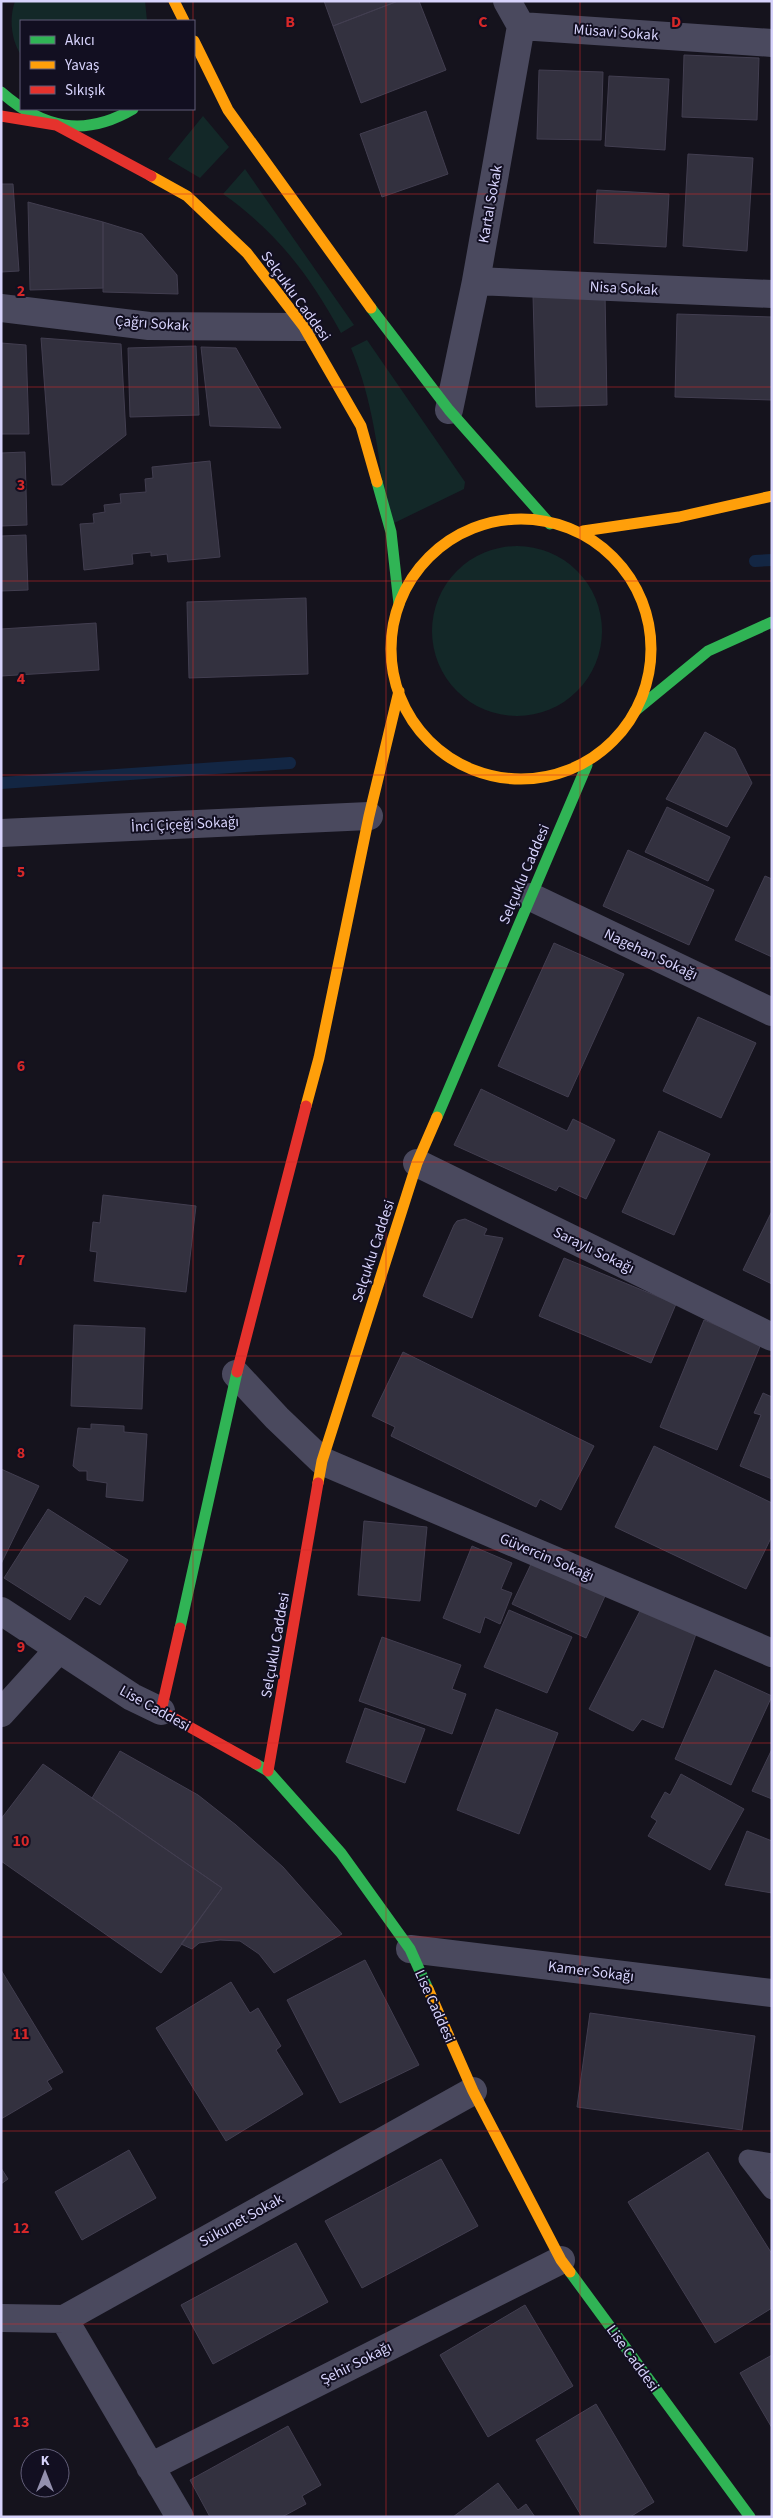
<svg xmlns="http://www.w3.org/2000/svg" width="773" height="2518" viewBox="0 0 773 2518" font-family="'Source Sans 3',sans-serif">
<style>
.green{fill:#132828}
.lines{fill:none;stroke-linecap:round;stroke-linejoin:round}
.stream{stroke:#132643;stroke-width:12}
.building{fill:#33313f;stroke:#423e50}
.lane{stroke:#4a495e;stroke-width:19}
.street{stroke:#4a495e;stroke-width:28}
.fast{stroke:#30b455;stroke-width:11}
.slow{stroke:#ff9f0a;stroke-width:11}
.jam{stroke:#e5322d;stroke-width:11}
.grid{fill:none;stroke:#d62828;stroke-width:1;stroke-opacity:0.55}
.labels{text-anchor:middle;stroke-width:4;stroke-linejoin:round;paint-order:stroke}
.street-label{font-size:15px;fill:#d7d3fc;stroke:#120f21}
.grid-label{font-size:16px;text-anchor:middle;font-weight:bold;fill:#d62828;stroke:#120f21;stroke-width:4;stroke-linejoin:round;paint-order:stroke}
</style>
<rect width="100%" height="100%" fill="#15131d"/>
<path class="green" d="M 15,1 L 145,1 L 147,21 L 21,21 L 21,55 C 11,40 9,18 15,1 Z
M 203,116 L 229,147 L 200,178 L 168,159 Z
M 245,169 L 354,325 L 341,333 C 310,276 277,232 223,194 Z
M 367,340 L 465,482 L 464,489 L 388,526 C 380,466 375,405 351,348 Z
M432 631a85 85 0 1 1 170 0a85 85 0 1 1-170 0Z"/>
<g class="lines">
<path class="stream" d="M 755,561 L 772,560
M 1,783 L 290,763"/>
</g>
<path class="building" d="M 324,1 L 398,1 L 333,26 Z
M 398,1 L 419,1 L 446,70 L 361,103 L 333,26 Z
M 684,55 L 759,58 L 757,120 L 682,117 Z
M 539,70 L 603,72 L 601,140 L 537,139 Z
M 609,76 L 669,79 L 665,150 L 605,146 Z
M 426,111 L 448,174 L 382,197 L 360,134 Z
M 688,154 L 753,158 L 747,251 L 683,246 Z
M 1,184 L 13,184 L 19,271 L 1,272 Z
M 597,190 L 669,194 L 666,247 L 594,243 Z
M 28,202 L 103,222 L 103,288 L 30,290 Z
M 103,222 L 142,234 L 177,275 L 178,294 L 103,292 Z
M 605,293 L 607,405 L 536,407 L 533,295 Z
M 677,314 L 772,317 L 772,400 L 675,397 Z
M 41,338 L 121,344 L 126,435 L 62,485 L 52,485 Z
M 1,343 L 26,345 L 29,434 L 1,434 Z
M 196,346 L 199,415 L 130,417 L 128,348 Z
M 201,347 L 236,348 L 281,428 L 210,426 Z
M 25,452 L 27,525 L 1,526 L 1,453 Z
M 210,461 L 220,557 L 168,562 L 167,554 L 151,556 L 151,552 L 132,554 L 133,564 L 84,570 L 80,524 L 94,523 L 93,514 L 105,512 L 104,505 L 121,503 L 120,494 L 146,492 L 145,479 L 153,478 L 152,467 Z
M 26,535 L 28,590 L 1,591 L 1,536 Z
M 306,598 L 308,674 L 189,678 L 187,602 Z
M 96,623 L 99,670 L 1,676 L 1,629 Z
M 705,732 L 735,749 L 752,783 L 727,827 L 666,799 Z
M 667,807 L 730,837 L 708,881 L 645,852 Z
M 628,850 L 714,890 L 689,945 L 603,906 Z
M 765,876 L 772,879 L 772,957 L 735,940 Z
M 554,943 L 624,974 L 568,1097 L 498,1066 Z
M 698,1017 L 756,1043 L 721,1118 L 663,1091 Z
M 481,1089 L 567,1131 L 573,1119 L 615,1140 L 586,1199 L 559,1186 L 556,1191 L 454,1145 Z
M 659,1131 L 710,1154 L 674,1235 L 622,1212 Z
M 103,1195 L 196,1206 L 186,1292 L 94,1281 L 97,1252 L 90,1251 L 93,1222 L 100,1223 Z
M 772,1211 L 772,1284 L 743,1270 Z
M 465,1219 L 487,1229 L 484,1235 L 503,1238 L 472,1318 L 423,1296 L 454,1225 L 457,1221 Z
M 564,1258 L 676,1304 L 651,1363 L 539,1316 Z
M 704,1320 L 761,1344 L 717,1450 L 660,1427 Z
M 74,1325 L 145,1328 L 142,1409 L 71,1406 Z
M 403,1352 L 594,1446 L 561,1510 L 540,1499 L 536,1507 L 391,1436 L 395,1427 L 372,1416 Z
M 763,1393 L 772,1397 L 772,1479 L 740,1466 L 761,1415 L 754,1413 Z
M 91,1424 L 124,1426 L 124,1432 L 147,1434 L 143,1501 L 106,1497 L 107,1483 L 87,1480 L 87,1471 L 79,1471 L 73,1466 L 78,1428 L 91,1429 Z
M 654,1446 L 772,1503 L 772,1536 L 746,1589 L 615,1527 Z
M 1,1469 L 39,1486 L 1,1564 Z
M 48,1509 L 128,1560 L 100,1605 L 85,1596 L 70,1620 L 4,1578 Z
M 364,1521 L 427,1527 L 420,1601 L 358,1595 Z
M 472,1546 L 512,1563 L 501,1589 L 512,1593 L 500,1624 L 485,1617 L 480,1633 L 443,1618 Z
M 532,1562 L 605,1596 L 586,1638 L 512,1604 Z
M 642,1607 L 696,1634 L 663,1728 L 642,1719 L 633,1731 L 589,1709 Z
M 509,1610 L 572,1637 L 547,1693 L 484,1667 Z
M 382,1637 L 461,1665 L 452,1689 L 466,1694 L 452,1734 L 359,1701 Z
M 715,1670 L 772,1696 L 731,1785 L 675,1759 Z
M 365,1708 L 425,1729 L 405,1783 L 346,1762 Z
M 496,1709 L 558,1733 L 519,1834 L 457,1810 Z
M 772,1749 L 772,1799 L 752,1791 Z
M 120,1751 L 198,1795 L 236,1825 L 283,1867 L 342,1934 L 274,1973 L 259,1954 L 240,1941 L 220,1940 L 199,1943 L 192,1949 L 181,1944 L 222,1888 L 92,1798 Z
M 43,1764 L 222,1888 L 161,1973 L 1,1861 L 1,1819 Z
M 681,1774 L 744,1809 L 710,1870 L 648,1836 L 657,1821 L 651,1817 L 665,1792 L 670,1795 Z
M 747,1831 L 772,1841 L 772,1893 L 725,1885 Z
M 365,1960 L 419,2065 L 340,2103 L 287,2000 Z
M 1,1970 L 63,2072 L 47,2081 L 52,2089 L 1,2119 Z
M 231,1982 L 250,2013 L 258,2008 L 281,2046 L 276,2050 L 303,2094 L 226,2141 L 156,2028 Z
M 590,2013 L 755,2036 L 742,2130 L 577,2107 Z
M 129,2150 L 156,2198 L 82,2240 L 55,2192 Z
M 708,2152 L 772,2254 L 772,2308 L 715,2343 L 628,2202 Z
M 441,2159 L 478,2226 L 362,2288 L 325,2221 Z
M 1,2168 L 8,2179 L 1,2184 Z
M 296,2243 L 328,2302 L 213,2364 L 181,2305 Z
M 525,2305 L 573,2386 L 488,2437 L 440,2355 Z
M 772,2355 L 772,2428 L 740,2373 Z
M 596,2404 L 654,2502 L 630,2517 L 582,2517 L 536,2440 Z
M 288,2426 L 321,2485 L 302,2496 L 306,2504 L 282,2517 L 210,2517 L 190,2480 Z
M 498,2483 L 518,2510 L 526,2504 L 535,2517 L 453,2517 Z"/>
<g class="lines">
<path class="lane" d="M 772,2163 L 748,2159 L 772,2190"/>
<path class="street" d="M 521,26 L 772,43
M 476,281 L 772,294
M 1,308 L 149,326 L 304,327
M 449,410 L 476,281 L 521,26 L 507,1
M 1,833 L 369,816
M 531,897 L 772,1012
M 417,1163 L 772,1337
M 236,1374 L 277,1418 L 322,1461 L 772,1653
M 1,1611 L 132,1697 L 161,1711
M 1,1713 L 59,1649
M 410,1949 L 772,1993
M 1,2318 L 64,2319 L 473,2091
M 64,2319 L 180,2517
M 150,2467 L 561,2260"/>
<path class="fast" d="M 1,92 C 42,128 84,138 133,109
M 371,308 L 449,410 L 550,524
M 377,482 L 391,532 L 399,604
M 635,711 L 708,651 L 772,622
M 437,1117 L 587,765
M 180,1628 L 237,1372
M 256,1764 L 268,1771 L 341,1853 L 410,1949 L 428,1989
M 570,2272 L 750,2517"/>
<path class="slow" d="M 174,1 L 184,21
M 194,41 L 228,110 L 371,308
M 151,176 L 187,196 L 247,253 L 304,327 L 361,426 L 377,482
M391 649a130 130 0 1 1 260 0a130 130 0 1 1-260 0Z
M 583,531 L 679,517 L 772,496
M 306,1106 L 319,1058 L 369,816 L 399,691
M 318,1483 L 322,1461 L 417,1163 L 437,1117
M 428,1989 L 473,2091 L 561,2260 L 570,2272"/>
<path class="jam" d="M 1,116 L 56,125 L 151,176
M 237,1372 L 306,1106
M 180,1628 L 161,1711 L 256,1764
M 268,1771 L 318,1483"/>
</g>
<path class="grid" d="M 193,1 L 193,21M 386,1 L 386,2517M 580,1 L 580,2517M 193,109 L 193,2517M 1,194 L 772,194M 1,387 L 772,387M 1,581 L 772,581M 1,775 L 772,775M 1,968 L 772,968M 1,1162 L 772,1162M 1,1356 L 772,1356M 1,1550 L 772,1550M 1,1743 L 772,1743M 1,1937 L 772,1937M 1,2131 L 772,2131M 1,2324 L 772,2324"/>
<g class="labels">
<g class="street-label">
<text transform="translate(616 32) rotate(4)" y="5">Müsavi Sokak</text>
<text transform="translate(490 204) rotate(-80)" y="5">Kartal Sokak</text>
<text transform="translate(624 288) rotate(3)" y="5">Nisa Sokak</text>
<text transform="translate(296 296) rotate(54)" y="5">Selçuklu Caddesi</text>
<text transform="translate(152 323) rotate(4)" y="5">Çağrı Sokak</text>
<text transform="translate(185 824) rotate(-3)" y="5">İnci Çiçeği Sokağı</text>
<text transform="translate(524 874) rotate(-67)" y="5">Selçuklu Caddesi</text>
<text transform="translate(651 954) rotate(25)" y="5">Nagehan Sokağı</text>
<text transform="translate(594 1250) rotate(26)" y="5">Saraylı Sokağı</text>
<text transform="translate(373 1251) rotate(-72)" y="5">Selçuklu Caddesi</text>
<text transform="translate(547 1557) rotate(23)" y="5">Güvercin Sokağı</text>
<text transform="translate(275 1645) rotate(-80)" y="5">Selçuklu Caddesi</text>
<text transform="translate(155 1708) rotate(29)" y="5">Lise Caddesi</text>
<text transform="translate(591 1971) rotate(7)" y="5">Kamer Sokağı</text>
<text transform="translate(435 2006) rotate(66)" y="5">Lise Caddesi</text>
<text transform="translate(241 2220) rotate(-29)" y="5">Sükunet Sokak</text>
<text transform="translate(633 2358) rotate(54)" y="5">Lise Caddesi</text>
<text transform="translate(356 2363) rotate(-27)" y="5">Şehir Sokağı</text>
</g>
</g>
<g class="grid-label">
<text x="290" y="27">B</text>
<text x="483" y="27">C</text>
<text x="676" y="27">D</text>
<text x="21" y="296">2</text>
<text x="21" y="490">3</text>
<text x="21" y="684">4</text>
<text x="21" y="877">5</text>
<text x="21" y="1071">6</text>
<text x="21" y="1265">7</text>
<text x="21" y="1458">8</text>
<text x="21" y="1652">9</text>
<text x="21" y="1846">10</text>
<text x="21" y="2039">11</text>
<text x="21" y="2233">12</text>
<text x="21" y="2427">13</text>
</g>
<rect width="773" height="2518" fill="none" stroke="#d7d3fc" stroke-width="5"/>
<rect x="20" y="20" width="175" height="90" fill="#120f21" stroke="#615d79"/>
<rect x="30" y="36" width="25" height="8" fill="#30b455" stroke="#615d79"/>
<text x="65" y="45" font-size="15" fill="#d7d3fc">Akıcı</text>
<rect x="30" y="61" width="25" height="8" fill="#ff9f0a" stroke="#615d79"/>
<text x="65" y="70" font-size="15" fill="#d7d3fc">Yavaş</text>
<rect x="30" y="86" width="25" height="8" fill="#e5322d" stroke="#615d79"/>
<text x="65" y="95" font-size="15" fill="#d7d3fc">Sıkışık</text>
<g transform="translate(45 2473)"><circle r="24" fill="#120f21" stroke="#615d79"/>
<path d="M0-4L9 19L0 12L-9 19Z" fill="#9390ae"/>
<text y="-8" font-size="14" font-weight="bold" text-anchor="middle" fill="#d7d3fc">K</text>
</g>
</svg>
